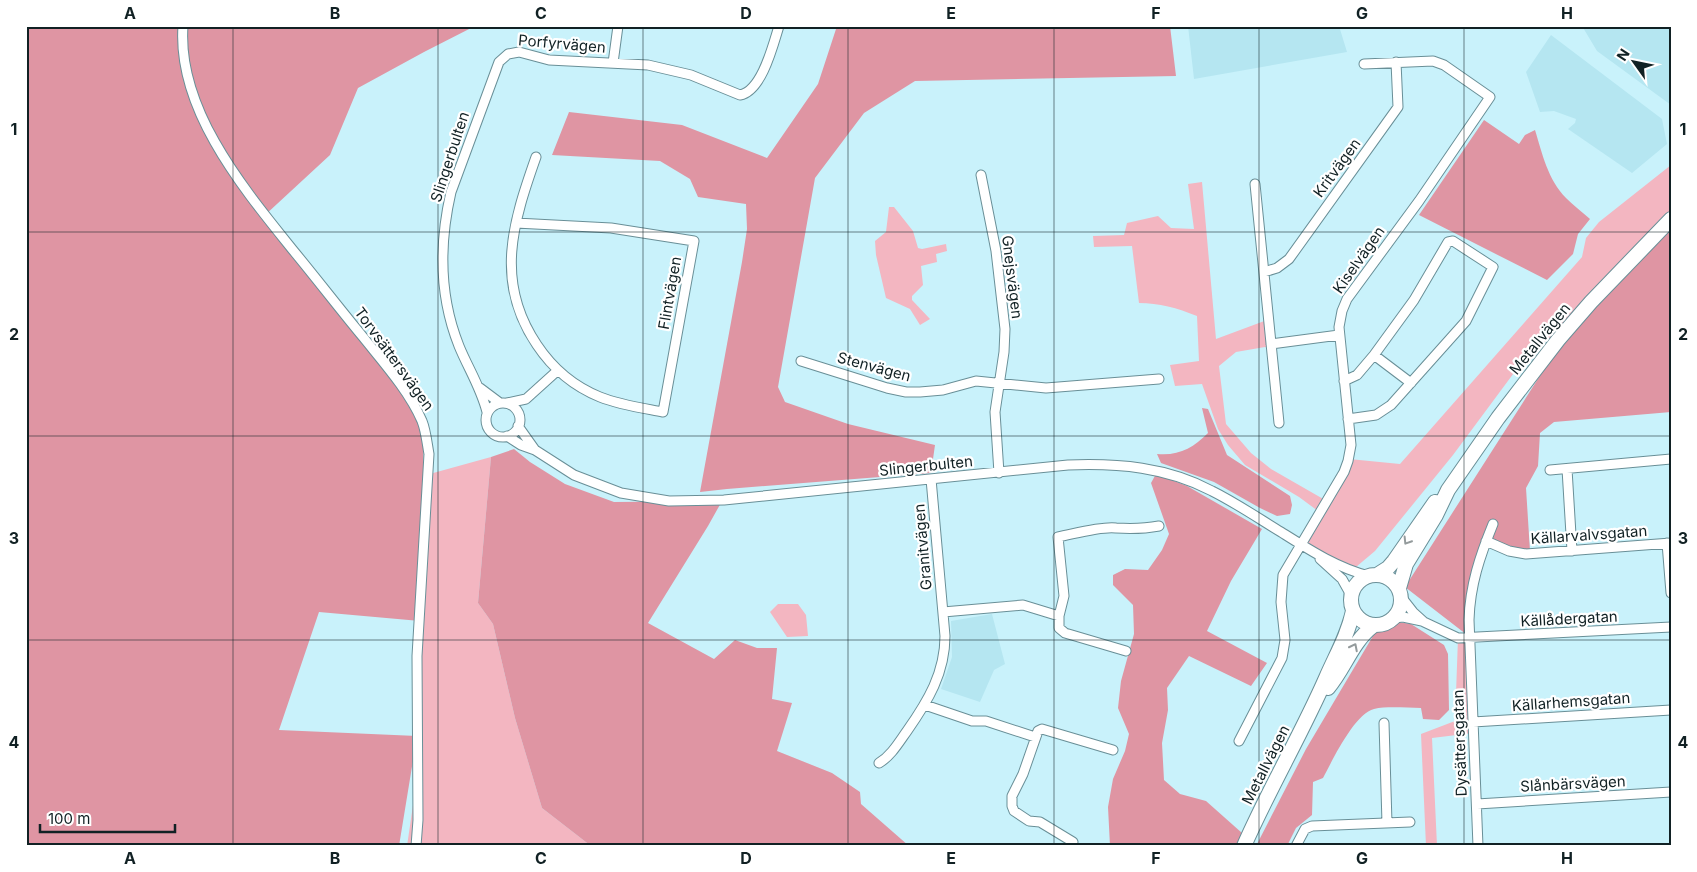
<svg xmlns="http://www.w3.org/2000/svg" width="1697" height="872" viewBox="0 0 1697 872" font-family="Inter,sans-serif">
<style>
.built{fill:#b5e6f1}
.green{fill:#f3b6c1}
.forest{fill:#df95a3}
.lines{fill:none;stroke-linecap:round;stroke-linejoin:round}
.street-casing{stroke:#698f97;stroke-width:11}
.primary-casing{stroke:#698f97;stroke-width:16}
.street{stroke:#fff;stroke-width:9}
.primary{stroke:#fff;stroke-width:14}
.oneway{stroke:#949b9c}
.grid{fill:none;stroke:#112124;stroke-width:1;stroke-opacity:0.55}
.labels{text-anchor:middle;stroke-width:4.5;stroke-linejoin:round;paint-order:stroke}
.street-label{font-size:15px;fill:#112124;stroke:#fff}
.neatline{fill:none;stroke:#112124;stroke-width:2}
.grid-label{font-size:16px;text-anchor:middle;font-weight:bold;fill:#112124}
</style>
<rect width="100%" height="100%" fill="#c9f2fb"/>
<path class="built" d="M 1188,26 L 1339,26 L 1347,52 L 1194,79 Z
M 1582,26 L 1671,26 L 1671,105 L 1597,51 Z
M 1551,35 L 1662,119 L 1667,144 L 1632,173 L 1568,129 L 1575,123 L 1576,119 L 1554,111 L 1540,112 L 1526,72 Z
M 992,614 L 1005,664 L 994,670 L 980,702 L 941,689 L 952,657 L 951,621 Z"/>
<path class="green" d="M 1671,165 L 1671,214 L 1582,310 L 1522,362 L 1453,455 L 1375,551 L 1356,567 L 1300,544 L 1318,511 L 1299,497 L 1245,465 L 1228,445 L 1218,429 L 1202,384 L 1175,386 L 1170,365 L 1199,361 L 1197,316 C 1177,308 1159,303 1139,303 L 1132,246 L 1094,247 L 1093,236 L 1124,235 L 1127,223 L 1158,216 L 1171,228 L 1194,229 L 1188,184 L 1202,182 L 1216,339 L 1267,320 L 1271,349 L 1265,347 L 1236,352 L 1219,366 L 1226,424 L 1251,453 L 1271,469 L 1325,500 L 1349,459 L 1400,464 L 1582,257 L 1586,238 L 1599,222 Z
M 889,207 L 894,207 L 913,231 L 918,248 L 922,249 L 946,244 L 947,251 L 936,254 L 937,262 L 921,266 L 923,285 L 912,296 L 912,300 L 930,319 L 920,325 L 910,309 L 886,298 L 876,255 L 875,241 L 886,232 Z
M 491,457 L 478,603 L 493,624 L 515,718 L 542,808 L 591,846 L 407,846 L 417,778 L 426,475 Z
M 778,604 L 798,604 L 806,615 L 808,636 L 787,637 L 770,612 Z
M 1458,638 L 1471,638 L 1473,733 L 1432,738 L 1437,846 L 1426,846 L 1421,734 L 1455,721 Z"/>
<path class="forest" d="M 26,26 L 475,26 L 424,52 L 358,88 L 330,155 L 264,216 L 364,331 L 424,426 L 420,621 L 319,612 L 279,730 L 417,736 L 399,846 L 26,846 Z
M 837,26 L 1170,26 L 1176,76 L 915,81 L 864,113 L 815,178 L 778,387 L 785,402 L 848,424 L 935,445 L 931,473 L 727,489 L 700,492 L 742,262 L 747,229 L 746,204 L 698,197 L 690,179 L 660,161 L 552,155 L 569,112 L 682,125 L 767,158 L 818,84 Z
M 1484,120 L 1519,144 L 1525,135 L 1535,130 C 1542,153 1548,180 1566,198 C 1573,205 1582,212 1590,219 L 1578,234 L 1573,254 L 1547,280 L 1419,215 Z
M 1671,218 L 1671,412 L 1554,422 L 1540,433 L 1538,466 L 1526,488 L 1530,551 L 1488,540 L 1479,552 L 1471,638 L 1405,587 L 1582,310 Z
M 1202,408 L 1208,409 L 1227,455 L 1290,496 L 1292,505 L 1290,514 L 1277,516 L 1260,508 L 1214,482 L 1161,463 L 1157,454 C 1179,456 1193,448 1208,433 Z
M 514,449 L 530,462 L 565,484 L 614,502 L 722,501 L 708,526 L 648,623 L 714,659 L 735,640 L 757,648 L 777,648 L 772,699 L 792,703 L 777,751 L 832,773 L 860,792 L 861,804 L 909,846 L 591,846 L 542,808 L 515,718 L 493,624 L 478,603 L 491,457 Z
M 1156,474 L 1187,486 L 1262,529 L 1231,581 L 1207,631 L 1267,663 L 1251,686 L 1189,656 L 1167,688 L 1168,710 L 1162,743 L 1164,780 L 1180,794 L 1206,801 L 1242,833 L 1236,846 L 1110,846 L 1108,807 L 1113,779 L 1125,751 L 1129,734 L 1118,708 L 1121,681 L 1134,634 L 1133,605 L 1113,585 L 1113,575 L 1125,569 L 1148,570 L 1162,550 L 1169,534 L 1151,483 Z
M 1391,621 L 1411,624 L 1444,645 L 1448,654 L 1449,710 L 1439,720 L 1423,719 L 1421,708 C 1407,708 1387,706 1374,709 C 1355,713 1332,761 1323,778 L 1313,782 L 1312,815 L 1296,828 L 1287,846 L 1256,846 L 1306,749 L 1348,678 L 1376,631 Z"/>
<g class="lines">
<defs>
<path id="street" d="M 183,26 C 177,109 243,188 292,249 C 316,278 339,308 363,337 C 383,362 409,391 422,421 C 426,431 427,443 429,454 L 417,656 L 418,820 L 416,846
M 613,63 L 618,26
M 981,175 L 996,251 L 1005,329 L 1004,352 L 995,412 L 999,473
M 1255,184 L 1279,423
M 516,223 L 611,228 L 694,241 L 663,412 C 642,408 620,405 600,397 C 573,386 553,369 537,345 C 494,282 513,222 536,157
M 1264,272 L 1277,268 L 1289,259 L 1398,107 L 1396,62
M 1271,344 L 1339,335
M 1374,355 L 1411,383
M 801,361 L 887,388 L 906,392 L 920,392 L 943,390 L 976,381 L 1046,388 L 1159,379
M 1344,381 L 1357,375 L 1374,355 L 1414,300 L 1448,242 L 1453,241 L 1493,267 L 1466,321 L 1391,405 L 1376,415 L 1348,419
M 480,388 L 500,403
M 507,403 L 526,399 L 557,371
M486 420a17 17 0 1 1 34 0a17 17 0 1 1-34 0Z
M 487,412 C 481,388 468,368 459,346 C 439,296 439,244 451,192 L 499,62 L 508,54 L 519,52 L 549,60 L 648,65 L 691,75 L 740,95 C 762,91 773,45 779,26
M 518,426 L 535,450
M 507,436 L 521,445 L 535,450 L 574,475 L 621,493 L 669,501 L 724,500 L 1068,465 C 1118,463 1167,467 1212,491 C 1236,503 1258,518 1281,532 C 1308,549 1337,568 1369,576
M 1567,469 L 1572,551
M 1550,470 L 1671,459
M 1486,541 L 1509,551 L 1526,554 L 1671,543
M 1667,543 L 1671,593
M 1320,559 L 1342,579 L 1351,595
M 1402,598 L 1413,612 L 1424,622 L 1458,638 L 1671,627
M 943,612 L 1023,605 L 1059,616
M 1394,618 L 1403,617 L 1422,621
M 1126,651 L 1065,633 L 1059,628 L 1059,616 L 1064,596 L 1058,537 C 1074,534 1101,526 1116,528 C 1132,529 1143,529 1159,526
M 925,705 L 972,721 L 986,721 L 1035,737
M 1473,722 L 1671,710
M 1384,723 L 1387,823
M 1239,741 L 1282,658 L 1285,640 L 1281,602 L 1283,575 L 1344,472 L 1348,461 L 1351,445 L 1339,327 L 1342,311 L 1347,299 L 1419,201 L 1490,97 L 1444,65 L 1433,61 L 1364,64
M 879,763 C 891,756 899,742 907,731 C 928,701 945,673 945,636 L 931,479
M 1477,804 L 1671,792
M 1073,842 L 1040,822 L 1029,821 L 1014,811 L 1012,806 L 1012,796 L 1023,774 L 1038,731 L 1042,729 L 1113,750
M 1296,846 L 1305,829 L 1312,826 L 1410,822
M 1478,846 L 1469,620 C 1470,585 1480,556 1493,524"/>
<path id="primary" d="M1351 600a25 25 0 1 1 50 0a25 25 0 1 1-50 0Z
M 1377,575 L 1388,568 L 1394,561 L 1435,502
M 1399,588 L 1406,564 L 1436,515 L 1448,490 L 1498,418 L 1558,340 L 1591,302 L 1671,219
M 1328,688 C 1345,668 1352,642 1373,626
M 1244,846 C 1269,789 1301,735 1326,678 C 1336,655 1348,635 1353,611"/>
</defs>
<use href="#street" class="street-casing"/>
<use href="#primary" class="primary-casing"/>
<use href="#street" class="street"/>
<use href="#primary" class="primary"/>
</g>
<defs><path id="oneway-chevron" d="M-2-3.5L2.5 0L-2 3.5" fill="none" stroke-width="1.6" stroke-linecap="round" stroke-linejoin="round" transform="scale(1.25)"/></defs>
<g class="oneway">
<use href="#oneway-chevron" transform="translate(1407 541) rotate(122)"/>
<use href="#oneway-chevron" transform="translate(1354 647) rotate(-63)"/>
</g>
<path class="grid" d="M 233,26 L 233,846M 438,26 L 438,846M 643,26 L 643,846M 848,26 L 848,846M 1054,26 L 1054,846M 1259,26 L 1259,846M 1464,26 L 1464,846M 26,232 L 1671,232M 26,436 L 1671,436M 26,640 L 1671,640"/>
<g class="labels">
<g class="street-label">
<text transform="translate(562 44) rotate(5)" y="5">Porfyrvägen</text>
<text transform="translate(450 157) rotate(-72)" y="5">Slingerbulten</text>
<text transform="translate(1337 168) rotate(-54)" y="5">Kritvägen</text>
<text transform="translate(1359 260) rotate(-55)" y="5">Kiselvägen</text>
<text transform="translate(1012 277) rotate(83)" y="5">Gnejsvägen</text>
<text transform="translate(670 293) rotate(-80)" y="5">Flintvägen</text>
<text transform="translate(1540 339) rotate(-51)" y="5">Metallvägen</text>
<text transform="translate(394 359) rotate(54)" y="5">Torvsättersvägen</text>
<text transform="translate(874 367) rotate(15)" y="5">Stenvägen</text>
<text transform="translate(926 466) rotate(-6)" y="5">Slingerbulten</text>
<text transform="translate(1589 535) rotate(-4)" y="5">Källarvalvsgatan</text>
<text transform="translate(923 547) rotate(-95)" y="5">Granitvägen</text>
<text transform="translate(1569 619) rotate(-3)" y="5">Källådergatan</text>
<text transform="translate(1571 702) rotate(-4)" y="5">Källarhemsgatan</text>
<text transform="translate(1460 743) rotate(-92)" y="5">Dysättersgatan</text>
<text transform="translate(1266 765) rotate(-63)" y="5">Metallvägen</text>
<text transform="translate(1573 784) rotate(-3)" y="5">Slånbärsvägen</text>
</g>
</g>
<rect width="1697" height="872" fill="none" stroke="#ffffff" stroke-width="55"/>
<g transform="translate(1634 62) rotate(303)" stroke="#ffffff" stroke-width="4" paint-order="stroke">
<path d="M0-4L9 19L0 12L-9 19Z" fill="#112124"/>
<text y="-8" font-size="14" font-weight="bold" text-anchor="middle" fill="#112124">N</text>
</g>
<path d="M40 824v8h135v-8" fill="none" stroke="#112124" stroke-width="2.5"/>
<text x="48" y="824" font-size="15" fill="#112124" stroke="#ffffff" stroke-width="4" paint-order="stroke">100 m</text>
<rect x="28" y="28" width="1642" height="816" class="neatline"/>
<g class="grid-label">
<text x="130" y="19">A</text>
<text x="335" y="19">B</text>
<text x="541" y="19">C</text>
<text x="746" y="19">D</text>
<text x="951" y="19">E</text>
<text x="1156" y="19">F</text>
<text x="1362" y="19">G</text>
<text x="1567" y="19">H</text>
<text x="14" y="135">1</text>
<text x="1683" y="135">1</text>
<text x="14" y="340">2</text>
<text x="1683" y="340">2</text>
<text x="14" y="544">3</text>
<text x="1683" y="544">3</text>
<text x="14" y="748">4</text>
<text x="1683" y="748">4</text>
<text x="130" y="864">A</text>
<text x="335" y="864">B</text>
<text x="541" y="864">C</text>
<text x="746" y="864">D</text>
<text x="951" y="864">E</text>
<text x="1156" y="864">F</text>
<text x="1362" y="864">G</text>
<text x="1567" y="864">H</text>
</g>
</svg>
